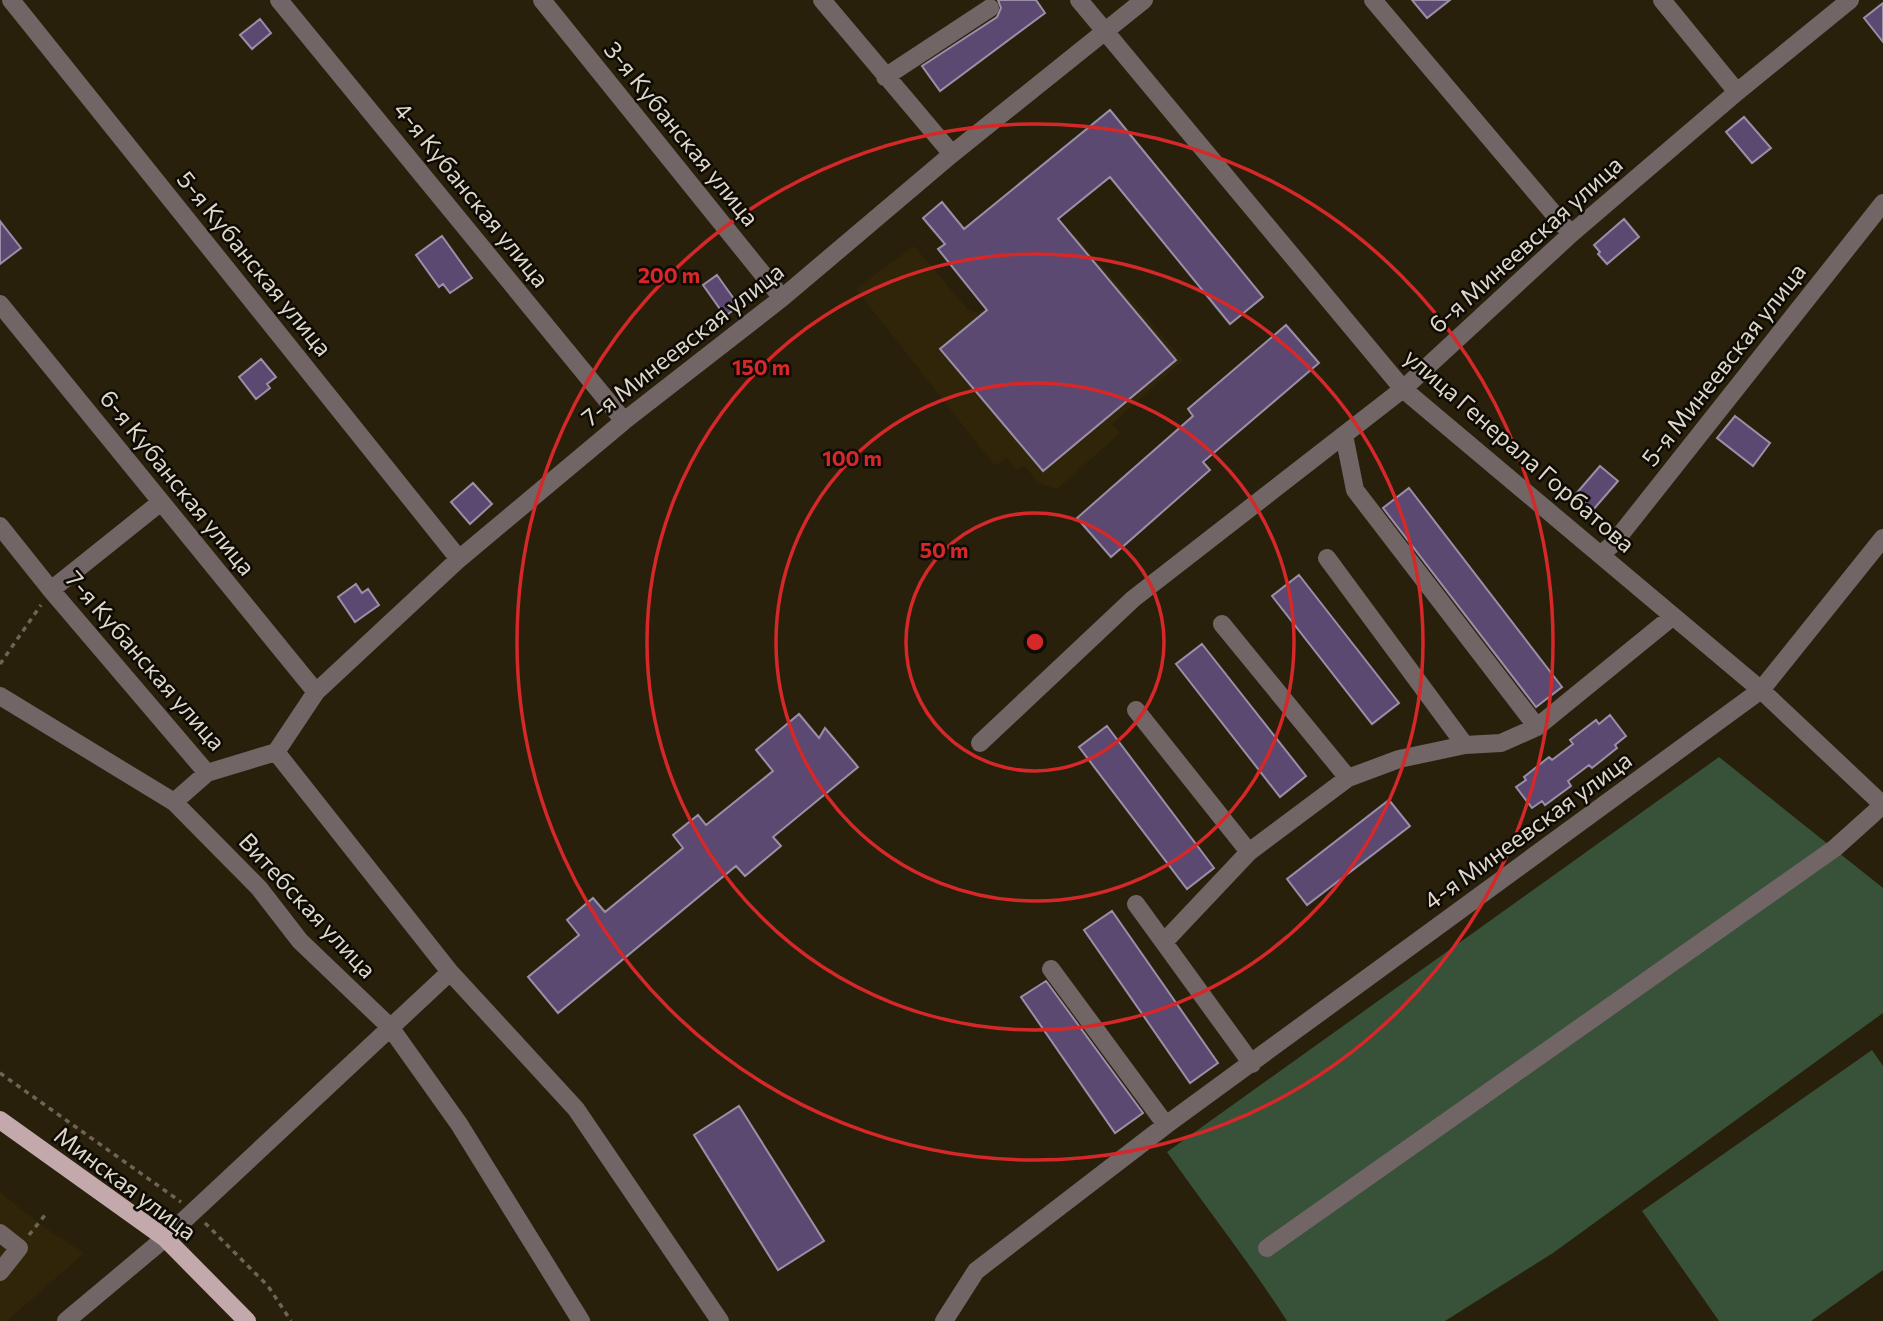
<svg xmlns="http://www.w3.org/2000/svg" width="1883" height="1321" viewBox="0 0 1883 1321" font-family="Commissioner,sans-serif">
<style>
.built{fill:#312509}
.green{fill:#385139}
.building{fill:#5b4972;stroke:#9990a8;stroke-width:2}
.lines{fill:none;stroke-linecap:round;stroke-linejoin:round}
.path{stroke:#6d6554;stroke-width:3.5;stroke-dasharray:5 5;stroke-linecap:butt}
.minor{stroke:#716566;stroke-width:18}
.major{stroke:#c3a9ac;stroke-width:18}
.ring{fill:none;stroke:#d62828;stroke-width:3.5}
.labels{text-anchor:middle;stroke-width:5;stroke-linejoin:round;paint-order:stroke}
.street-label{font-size:24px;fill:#ddd7cb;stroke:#0e0a04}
.centre{fill:#d62828;stroke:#0e0a04;stroke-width:3.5}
.ring-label{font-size:21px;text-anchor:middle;font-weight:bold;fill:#d62828;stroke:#0e0a04;stroke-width:5;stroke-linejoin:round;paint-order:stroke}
</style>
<rect width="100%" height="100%" fill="#29200c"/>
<path class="built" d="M 1074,234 L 1183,360 L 1112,424 L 1120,433 L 1057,489 L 1038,483 L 1025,466 L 1016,469 L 1007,457 L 995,466 L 856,289 L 914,246 L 968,310 L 979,313 Z
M 0,1192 L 38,1223 L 84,1253 L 7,1321 L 0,1321 Z"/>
<path class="green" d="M 1719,757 L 1883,888 L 1883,1013 L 1553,1253 L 1445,1321 L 1287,1321 C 1250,1263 1207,1209 1167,1152 Z
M 1872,1050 L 1883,1066 L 1883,1270 L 1811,1321 L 1719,1321 L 1642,1211 Z"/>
<path class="building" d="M 998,0 L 1036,0 L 1045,13 L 940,91 L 922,66 L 997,17 L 1001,8 Z
M 1412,0 L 1450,0 L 1427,18 Z
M 1883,3 L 1883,42 L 1864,18 Z
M 260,19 L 271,33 L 252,49 L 240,35 Z
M 1110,110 L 1263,297 L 1230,324 L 1110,177 L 1058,219 L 1176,360 L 1043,471 L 940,349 L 987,310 L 938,249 L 945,244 L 923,218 L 942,202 L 964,229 Z
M 1744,117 L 1771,148 L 1752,163 L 1726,132 Z
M 1624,219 L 1639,237 L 1607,264 L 1598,254 L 1600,252 L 1594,245 Z
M 0,221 L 21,248 L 0,264 Z
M 442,236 L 472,278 L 450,293 L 443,284 L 439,287 L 416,255 Z
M 717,275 L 739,306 L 725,316 L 703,285 Z
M 1286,325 L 1319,363 L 1203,462 L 1210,470 L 1111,557 L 1077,518 L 1193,416 L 1188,409 Z
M 261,359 L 276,377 L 267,384 L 270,388 L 256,399 L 239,377 Z
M 1735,416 L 1770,443 L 1753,466 L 1717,438 Z
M 1600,466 L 1618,481 L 1593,510 L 1575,495 Z
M 473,483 L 492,504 L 470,524 L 451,502 Z
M 1409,488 L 1562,687 L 1536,707 L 1383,508 Z
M 1299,575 L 1399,703 L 1372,724 L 1272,596 Z
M 356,584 L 362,593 L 368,589 L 379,605 L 355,622 L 338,597 Z
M 1202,644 L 1306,776 L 1280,797 L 1176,664 Z
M 799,714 L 819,738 L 825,728 L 858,767 L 773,837 L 781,846 L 745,876 L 736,866 L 558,1013 L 528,977 L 579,935 L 567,920 L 593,898 L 605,912 L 683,848 L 673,835 L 698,815 L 706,825 L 773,771 L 756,750 Z
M 1610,715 L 1626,736 L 1615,745 L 1617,748 L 1592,768 L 1589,765 L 1568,781 L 1571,786 L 1545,805 L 1542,801 L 1532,808 L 1516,787 L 1526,780 L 1524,777 L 1549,757 L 1552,760 L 1573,744 L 1570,740 L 1596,720 L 1599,724 Z
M 1107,726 L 1214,868 L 1187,889 L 1079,747 Z
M 1389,800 L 1410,826 L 1307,905 L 1287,879 Z
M 1112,911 L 1218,1063 L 1190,1083 L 1084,930 Z
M 1046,981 L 1143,1113 L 1115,1133 L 1021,997 Z
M 739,1106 L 824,1241 L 778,1270 L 694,1135 Z"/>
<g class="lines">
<path class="path" d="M 0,664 L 41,605
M 0,1073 L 181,1202
M 205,1223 L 268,1286 L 291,1321
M 29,1235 L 45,1215"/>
<path class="minor" d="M 11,0 L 459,559
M 279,0 L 624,421
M 542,0 L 782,298
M 822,0 L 952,154
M 1079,0 L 1403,389 L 1761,690 L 1883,805
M 1373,0 L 1571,234
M 1662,0 L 1737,92
M 885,77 L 990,8
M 0,304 L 316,692
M 1344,435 L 1355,490 L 1537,727
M 0,526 L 51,590 L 207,773 L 276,752
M 1600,555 L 1613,544 L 1883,203
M 1327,558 L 1465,745
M 51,590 L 161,502
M 1222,624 L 1348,778
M 0,696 L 174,802 L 259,888 L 300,941 L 390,1027 L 459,1124 L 581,1321
M 1136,710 L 1249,852
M 980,743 L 1133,599 L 1403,389 L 1571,234 L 1737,92 L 1850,0
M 276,752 L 316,692 L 459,559 L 624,421 L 782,298 L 952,154 L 1144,0
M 174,802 L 207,773
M 1136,904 L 1252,1064
M 1164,942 L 1249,852 L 1348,778 L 1399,759 L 1465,745 L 1501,743 L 1537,727 L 1672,617
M 1051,969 L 1166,1125
M 450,972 L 576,1109 L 720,1321
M 0,1233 L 19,1248 L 0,1272
M 1267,1248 L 1835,848 L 1883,805
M 66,1321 L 165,1238 L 450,972 L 276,752
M 944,1321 L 976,1271 L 1166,1125 L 1761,690 L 1883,538"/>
<path class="major" d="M 0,1120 L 165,1238 L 247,1321"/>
</g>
<g class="ring">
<circle cx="1035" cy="642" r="129"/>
<circle cx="1035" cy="642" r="259"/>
<circle cx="1035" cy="642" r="388"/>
<circle cx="1035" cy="642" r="518"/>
</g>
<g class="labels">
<g class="street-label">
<text transform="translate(681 134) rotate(51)" y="8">3-я Кубанская улица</text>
<text transform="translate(471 195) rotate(51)" y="8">4-я Кубанская улица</text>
<text transform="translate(1526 245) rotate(-42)" y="8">6-я Минеевская улица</text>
<text transform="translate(254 264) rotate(51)" y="8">5-я Кубанская улица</text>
<text transform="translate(683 345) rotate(-38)" y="8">7-я Минеевская улица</text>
<text transform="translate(1724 365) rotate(-52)" y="8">5-я Минеевская улица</text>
<text transform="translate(1519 451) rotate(41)" y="8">улица Генерала Горбатова</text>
<text transform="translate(177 483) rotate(51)" y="8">6-я Кубанская улица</text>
<text transform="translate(145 661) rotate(49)" y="8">7-я Кубанская улица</text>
<text transform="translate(1528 831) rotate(-36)" y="8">4-я Минеевская улица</text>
<text transform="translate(307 906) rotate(47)" y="8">Витебская улица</text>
<text transform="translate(125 1184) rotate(37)" y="8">Минская улица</text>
</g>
</g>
<circle cx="1035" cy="642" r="10" class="centre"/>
<g class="ring-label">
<text x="669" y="283">200 m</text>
<text x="761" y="375">150 m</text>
<text x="852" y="466">100 m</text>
<text x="944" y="558">50 m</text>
</g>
</svg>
